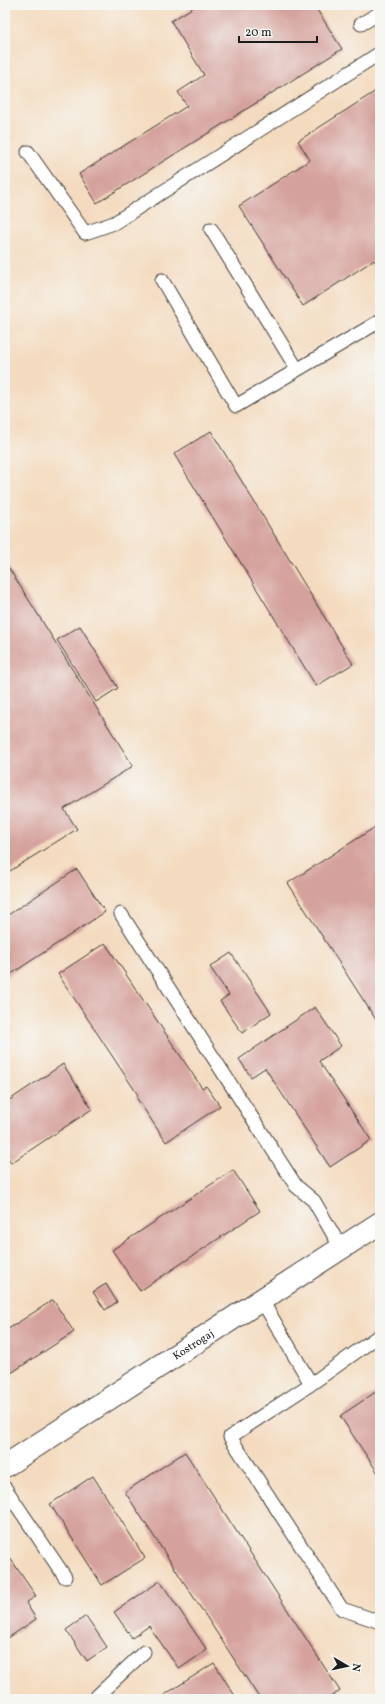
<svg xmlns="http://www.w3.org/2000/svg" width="385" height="1704" viewBox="0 0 385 1704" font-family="Vollkorn,serif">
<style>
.building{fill:#d5a19c}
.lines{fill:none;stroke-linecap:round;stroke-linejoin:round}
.lane-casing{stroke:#3c3934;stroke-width:15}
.street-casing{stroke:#3c3934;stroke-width:24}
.lane{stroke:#fff;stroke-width:13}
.street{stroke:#fff;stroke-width:22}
.labels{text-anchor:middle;stroke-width:3;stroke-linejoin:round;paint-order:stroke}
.street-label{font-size:11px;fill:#1c1c1c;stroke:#f6f6f2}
</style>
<rect width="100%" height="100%" fill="#f6f6f2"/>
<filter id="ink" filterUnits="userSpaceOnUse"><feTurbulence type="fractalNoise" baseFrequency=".025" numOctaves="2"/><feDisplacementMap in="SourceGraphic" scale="8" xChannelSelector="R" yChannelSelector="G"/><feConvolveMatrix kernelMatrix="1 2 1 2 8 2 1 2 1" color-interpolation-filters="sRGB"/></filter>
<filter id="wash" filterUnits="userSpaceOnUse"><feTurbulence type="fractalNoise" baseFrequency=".012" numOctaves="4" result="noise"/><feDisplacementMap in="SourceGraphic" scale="16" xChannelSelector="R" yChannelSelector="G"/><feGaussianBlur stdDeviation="0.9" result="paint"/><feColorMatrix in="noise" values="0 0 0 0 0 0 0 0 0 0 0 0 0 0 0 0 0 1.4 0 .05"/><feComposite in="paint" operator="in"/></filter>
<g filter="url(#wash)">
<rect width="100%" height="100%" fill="#f4dbbf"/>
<g id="blocks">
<path class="building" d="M 197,5 L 314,5 L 342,49 L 97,203 L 79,174 L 187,106 L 178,92 L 204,75 L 171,21 Z
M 379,89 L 380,269 L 374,260 L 303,306 L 239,206 L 310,160 L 298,141 Z
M 211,431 L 353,664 L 316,686 L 174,454 Z
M 5,562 L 133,766 L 64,809 L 77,829 L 5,874 Z
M 80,626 L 118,688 L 96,702 L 57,640 Z
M 380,824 L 380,1026 L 288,883 Z
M 77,869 L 105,912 L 5,978 L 5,917 Z
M 105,943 L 202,1088 L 206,1086 L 220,1106 L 166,1142 L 136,1097 L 138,1095 L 58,974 Z
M 231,953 L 271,1013 L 242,1033 L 220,1001 L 229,995 L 210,967 Z
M 315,1007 L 341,1046 L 319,1061 L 371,1140 L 330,1167 L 265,1068 L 251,1077 L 239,1059 Z
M 63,1064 L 92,1109 L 11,1163 L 5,1153 L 5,1103 Z
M 233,1170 L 260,1211 L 140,1291 L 112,1250 Z
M 106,1284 L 117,1302 L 105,1310 L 93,1292 Z
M 53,1300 L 74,1332 L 5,1377 L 5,1331 Z
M 380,1389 L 380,1476 L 340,1416 Z
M 185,1452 L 340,1691 L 327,1699 L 260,1699 L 125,1492 Z
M 93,1476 L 145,1558 L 102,1585 L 50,1504 Z
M 10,1558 L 36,1596 L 26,1603 L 36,1619 L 5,1640 L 5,1562 Z
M 160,1581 L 207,1650 L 179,1669 L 149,1626 L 132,1638 L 114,1612 Z
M 86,1616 L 107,1647 L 87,1661 L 66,1630 Z
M 214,1663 L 237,1699 L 158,1699 Z"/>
</g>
</g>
<g filter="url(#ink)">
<use href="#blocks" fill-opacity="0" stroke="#3c3934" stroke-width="1"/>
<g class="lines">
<defs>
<path id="lane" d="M 361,24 L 380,13
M 28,152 L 85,233 L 114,223 L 380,53
M 211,229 L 297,369
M 162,280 L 236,406 L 380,321
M 121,914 L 296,1186 L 314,1201 L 341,1248
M 261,1299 L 311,1384 L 230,1437 L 342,1609 L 380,1622
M 311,1384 L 380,1335
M 5,1488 L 65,1577
M 94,1699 L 144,1652"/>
<g id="street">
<path id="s1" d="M 5,1466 L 380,1223"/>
</g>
</defs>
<use href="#lane" class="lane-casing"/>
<use href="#street" class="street-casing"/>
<use href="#lane" class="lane"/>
<use href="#street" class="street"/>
</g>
</g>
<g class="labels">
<g class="street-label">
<text dy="4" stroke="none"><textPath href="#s1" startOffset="224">Kostrogaj</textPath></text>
</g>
</g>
<rect width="385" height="1704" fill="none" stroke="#f6f6f2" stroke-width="20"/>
<g transform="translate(347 1666) rotate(99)" stroke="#f6f6f2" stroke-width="3" paint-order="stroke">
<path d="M0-3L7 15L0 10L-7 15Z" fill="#1c1c1c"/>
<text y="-6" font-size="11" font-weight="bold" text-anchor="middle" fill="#1c1c1c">N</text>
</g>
<path d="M239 36v6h78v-6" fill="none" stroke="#1c1c1c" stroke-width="2"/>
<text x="245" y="36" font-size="12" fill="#1c1c1c" stroke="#f6f6f2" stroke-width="3" paint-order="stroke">20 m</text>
</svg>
